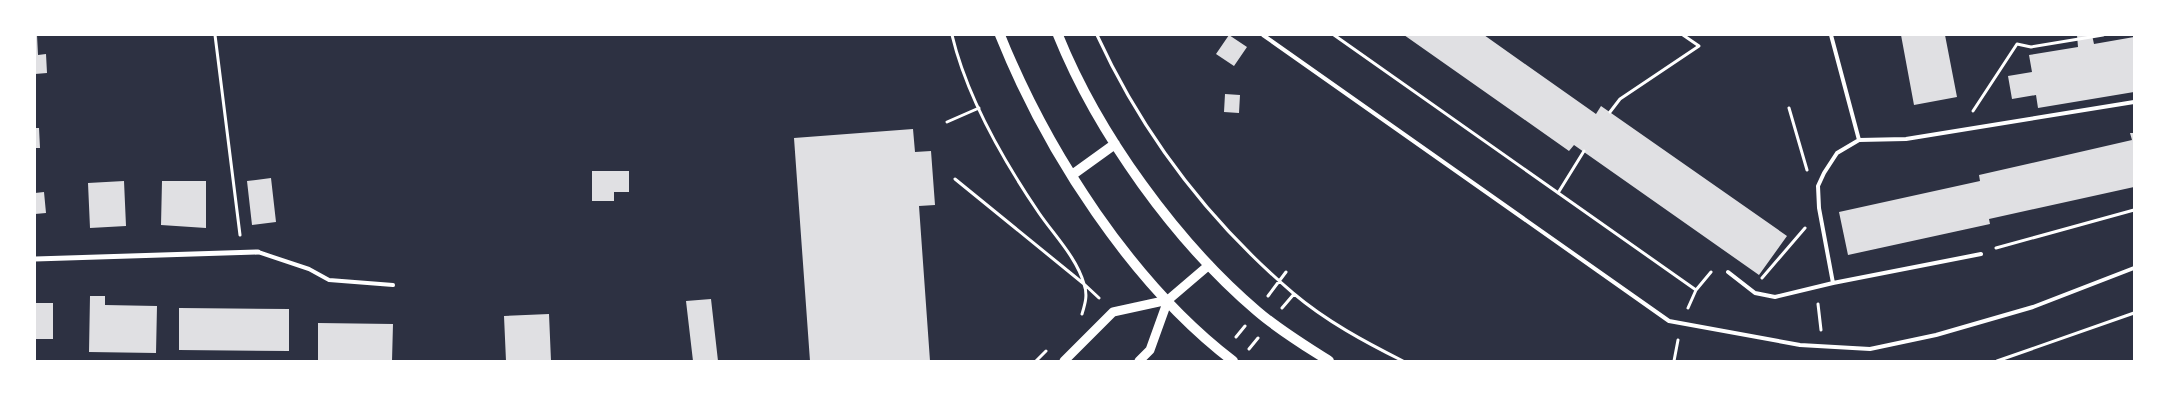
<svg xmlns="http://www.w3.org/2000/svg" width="2169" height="396" viewBox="0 0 2169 396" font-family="Barlow,sans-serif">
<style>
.building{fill:#e0e0e3}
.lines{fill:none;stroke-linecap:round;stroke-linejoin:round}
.path{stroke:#fff;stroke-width:3}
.service{stroke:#fff;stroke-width:4}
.minor{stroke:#fff;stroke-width:5}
.tertiary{stroke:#fff;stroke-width:9}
.secondary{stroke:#fff;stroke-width:10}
</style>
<rect width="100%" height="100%" fill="#2d3142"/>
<path class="building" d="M 35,35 L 37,35 L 38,55 L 46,54 L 47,73 L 35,74 Z
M 1229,35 L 1247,47 L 1234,66 L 1216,54 Z
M 1404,35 L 1484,35 L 1596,114 L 1601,106 L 1787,236 L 1759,275 L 1574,145 L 1569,151 Z
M 1901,35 L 1945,35 L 1957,97 L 1914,105 Z
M 2077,35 L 2092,35 L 2094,44 L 2134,37 L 2134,92 L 2038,108 L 2036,95 L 2012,99 L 2008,76 L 2032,72 L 2029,55 L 2078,47 Z
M 1225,94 L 1240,95 L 1239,113 L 1224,112 Z
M 35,128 L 39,128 L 40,148 L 35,148 Z
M 913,129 L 915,152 L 931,151 L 935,205 L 919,206 L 930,361 L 810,361 L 794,138 Z
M 2130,133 L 2134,133 L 2134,187 L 1989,219 L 1990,224 L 1848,255 L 1839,212 L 1980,181 L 1979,175 L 2132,140 Z
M 592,171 L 629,171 L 629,192 L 614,192 L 614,201 L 592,201 Z
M 271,178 L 276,222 L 252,225 L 247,181 Z
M 124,181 L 126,226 L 90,228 L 88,183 Z
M 162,181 L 206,181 L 206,228 L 161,225 Z
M 44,192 L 46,213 L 35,214 L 35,193 Z
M 90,296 L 105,296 L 105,305 L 157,306 L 156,353 L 89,352 Z
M 711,299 L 718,361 L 693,361 L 686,301 Z
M 35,303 L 53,303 L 53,339 L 35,339 Z
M 179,308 L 289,309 L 289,351 L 179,350 Z
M 549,314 L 551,361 L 506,361 L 504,316 Z
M 318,323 L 393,324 L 392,361 L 318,361 Z"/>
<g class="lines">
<path class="path" d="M 215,35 L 240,235
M 952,35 C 967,98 1003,160 1039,213 C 1054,235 1077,258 1084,284 C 1088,295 1085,304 1082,314
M 1097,35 C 1143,135 1210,222 1293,293 C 1326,321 1365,342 1403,361
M 1334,35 L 1696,290 L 1711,272
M 1789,108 L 1807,170
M 1973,111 L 2017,44 L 2031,47 L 2103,35
M 1610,112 L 1620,99 L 1699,46 L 1683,35
M 947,122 L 979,108
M 955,179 L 1084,284 L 1099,298
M 1558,193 L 1584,151
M 1996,248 L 2134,210
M 1762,278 L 1805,228
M 1268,296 L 1286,272
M 1818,304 L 1821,330
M 1282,308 L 1294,294
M 1688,308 L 1696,290
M 1236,337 L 1245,326
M 1249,349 L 1258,338
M 1036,361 L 1046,351
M 1674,361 L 1678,340
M 1997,361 L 2134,313"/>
<path class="service" d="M 1263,35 L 1669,321 L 1800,345 L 1870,349 L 1936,335 L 2033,307 L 2134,268
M 1831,35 L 1859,140 L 1906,139 L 2134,102
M 258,252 L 309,269 L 329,280 L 393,285
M 1728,272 L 1755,293 L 1775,297 L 1833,283 L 1981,254
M 1833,283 L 1819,208 L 1818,186 L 1824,173 L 1837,153 L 1859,140"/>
<path class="minor" d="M 35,259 L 258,252"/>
<path class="tertiary" d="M 1064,361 L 1113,312 L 1168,300 L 1209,265
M 1139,361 L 1150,350 L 1168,300"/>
<path class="secondary" d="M 1000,35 C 1047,152 1132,284 1233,361
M 1058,35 C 1098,134 1176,242 1257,311 C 1279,330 1304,345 1329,361
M 1072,175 L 1115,144"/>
</g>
<rect width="2169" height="396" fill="none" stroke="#ffffff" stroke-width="72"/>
</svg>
